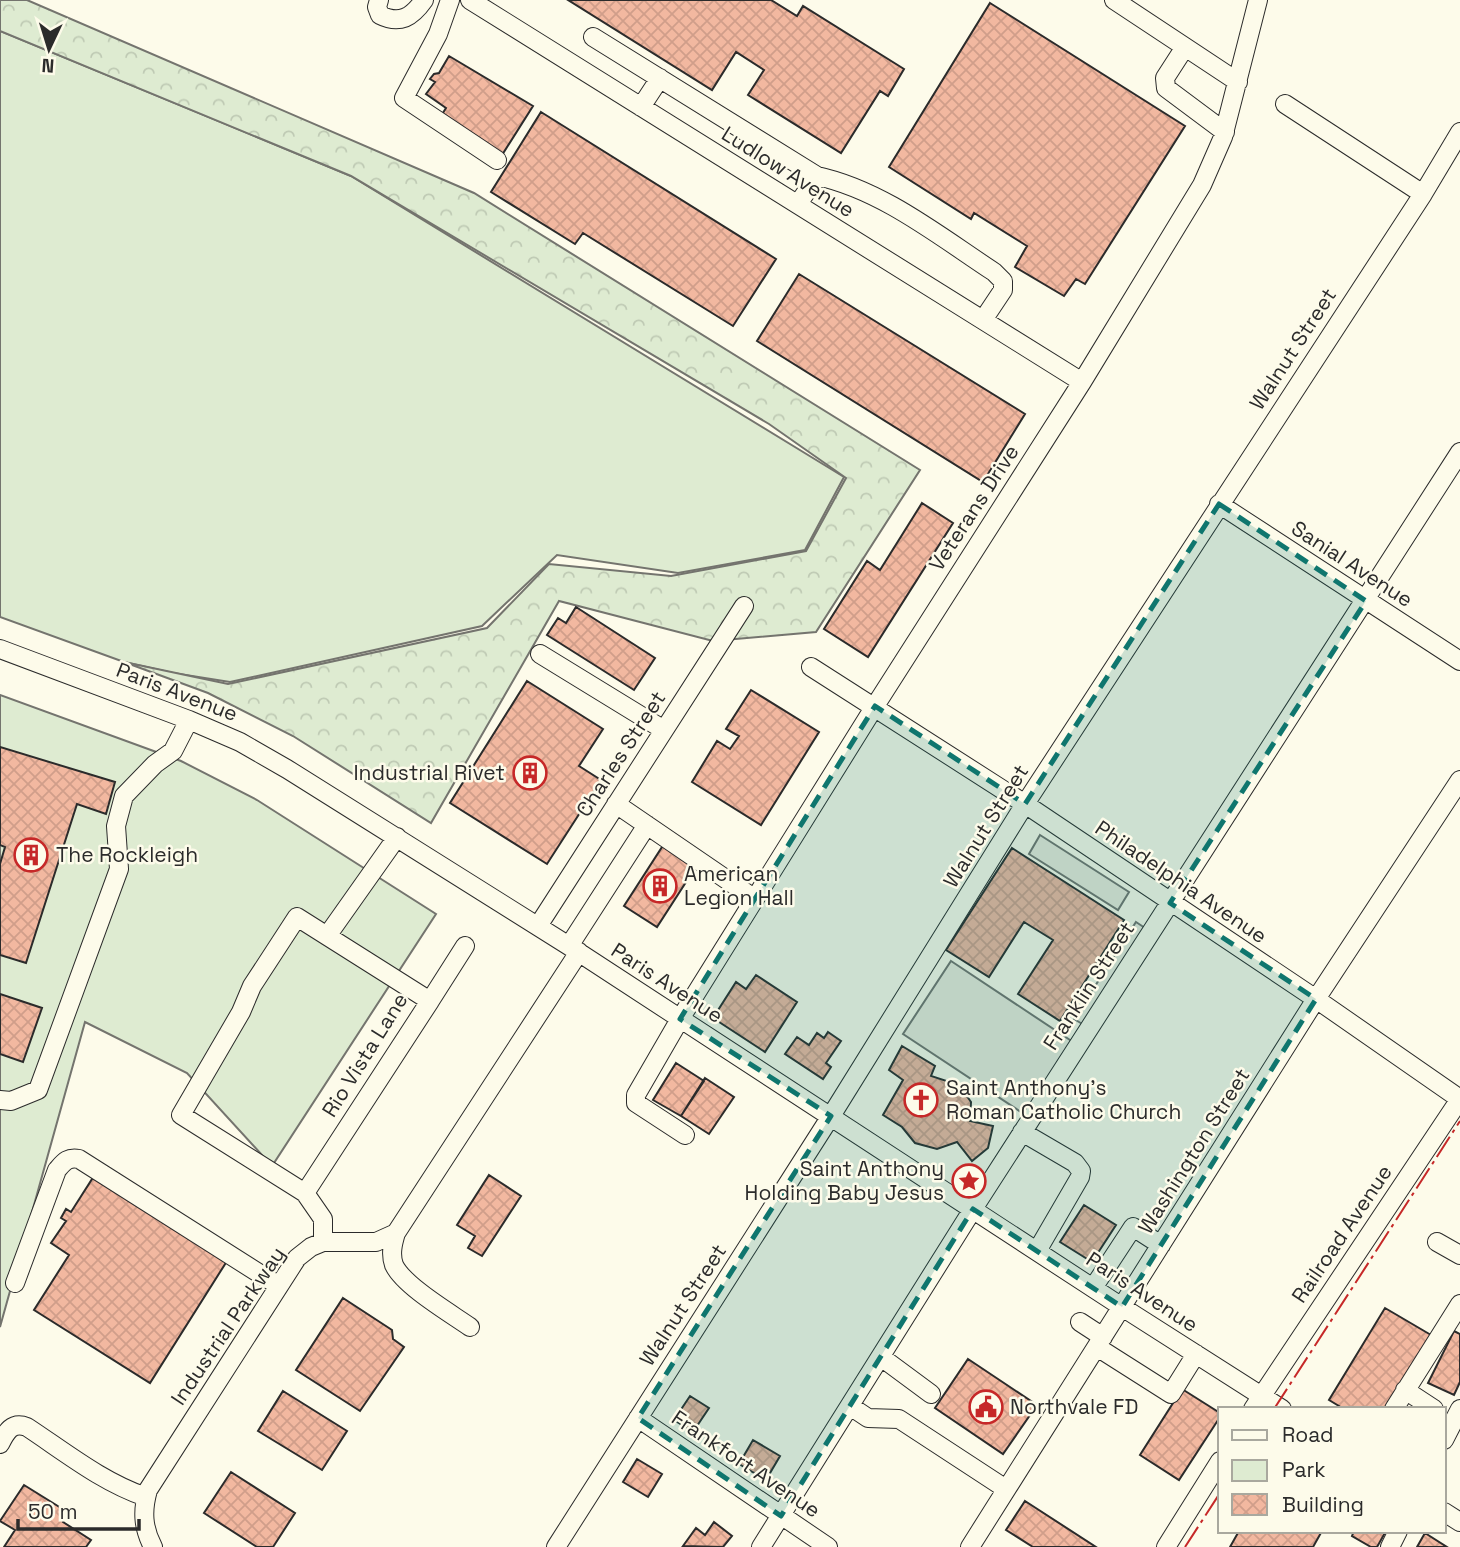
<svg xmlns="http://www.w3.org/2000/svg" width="1460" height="1547" viewBox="0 0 1460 1547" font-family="'Space Grotesk',sans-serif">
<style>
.green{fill:#deebd1;stroke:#74746e;stroke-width:2}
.forest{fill:url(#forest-crowns);stroke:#74746e;stroke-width:2}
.parking{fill:#eceadb;stroke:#74746e;stroke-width:2}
.building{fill:url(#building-cross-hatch);stroke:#2b2b2b;stroke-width:2}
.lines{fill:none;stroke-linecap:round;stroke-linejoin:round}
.minor-casing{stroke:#2b2b2b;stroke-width:20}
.minor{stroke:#fdfbea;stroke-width:18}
.power{stroke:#c62828;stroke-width:2;stroke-dasharray:24 5 3.5 5;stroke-linecap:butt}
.marked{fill:#0f766e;fill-opacity:0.2;stroke:#0f766e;stroke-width:5;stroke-dasharray:14 9;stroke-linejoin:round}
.labels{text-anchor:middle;stroke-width:5;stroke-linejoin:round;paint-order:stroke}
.street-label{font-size:21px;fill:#2b2b2b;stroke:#fdfbea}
.poi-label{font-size:21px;fill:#2b2b2b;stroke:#fdfbea;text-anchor:start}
</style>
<defs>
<pattern id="forest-crowns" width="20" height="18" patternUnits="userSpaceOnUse" patternTransform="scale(1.75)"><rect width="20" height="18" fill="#deebd1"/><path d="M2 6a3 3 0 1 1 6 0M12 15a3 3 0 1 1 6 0" fill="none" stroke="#bfcab4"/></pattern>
<pattern id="building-cross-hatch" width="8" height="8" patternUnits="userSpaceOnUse" patternTransform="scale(1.75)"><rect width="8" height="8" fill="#f2b8a0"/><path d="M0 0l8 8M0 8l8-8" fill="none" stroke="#d09e8a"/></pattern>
</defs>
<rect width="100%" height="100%" fill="#fdfbea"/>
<path class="green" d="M 0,31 L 351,176 L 844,477 L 805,550 L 678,573 L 557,555 L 482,626 L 230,682 L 173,673 L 124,662 L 0,617 Z
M 0,695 L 181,761 L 257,800 L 436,914 L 272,1166 L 187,1073 L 85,1022 L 0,1327 Z"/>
<path class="forest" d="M 0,0 L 27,0 L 474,193 L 920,470 L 816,632 L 713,641 L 559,601 L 431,823 L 293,736 L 208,693 L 124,662 L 228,684 L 487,628 L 549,564 L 671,576 L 806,551 L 846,478 L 769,424 L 351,176 L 0,31 Z"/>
<path class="parking" d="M 1040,835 L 1129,892 L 1118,910 L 1029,854 Z
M 1136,922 L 1145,928 L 1084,1025 L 1074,1019 Z
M 951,961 L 1073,1042 L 1024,1114 L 903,1034 Z"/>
<path class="building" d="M 568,0 L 771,0 L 797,16 L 803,6 L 904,69 L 888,96 L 880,91 L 841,153 L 748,95 L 764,70 L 736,52 L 712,90 Z
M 990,3 L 1185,126 L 1085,284 L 1076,279 L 1064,296 L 1015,267 L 1027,246 L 974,213 L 971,219 L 889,167 Z
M 449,56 L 533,106 L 502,155 L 441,116 L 446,108 L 426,94 L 435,82 L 430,79 L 434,74 L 439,73 Z
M 541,112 L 776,259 L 733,326 L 583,233 L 575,244 L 491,192 Z
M 799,274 L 1025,414 L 983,482 L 757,341 Z
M 922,503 L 953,523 L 868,657 L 824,629 L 867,561 L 880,570 Z
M 576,607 L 655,658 L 634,690 L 547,635 L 558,618 L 566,623 Z
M 527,681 L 603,729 L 579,766 L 601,780 L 547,864 L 450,803 Z
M 751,690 L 819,732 L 761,825 L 692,782 L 717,741 L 730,749 L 739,736 L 726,729 Z
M 0,747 L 115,782 L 106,814 L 77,804 L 26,963 L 0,955 L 0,864 L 5,847 L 0,845 Z
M 664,844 L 697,865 L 657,927 L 624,906 Z
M 1012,848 L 1124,920 L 1060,1021 L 1018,994 L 1053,940 L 1024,922 L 989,977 L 946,950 Z
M 756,975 L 797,1002 L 765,1052 L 713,1018 L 736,982 L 746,989 Z
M 0,994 L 42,1008 L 23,1062 L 0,1054 Z
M 828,1032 L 841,1041 L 826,1063 L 831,1067 L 823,1079 L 785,1054 L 797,1037 L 809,1045 L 817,1033 L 824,1038 Z
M 902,1046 L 935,1066 L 931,1076 L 959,1085 L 971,1102 L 970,1121 L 993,1126 L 988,1148 L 972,1161 L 957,1142 L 937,1149 L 915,1143 L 902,1127 L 883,1115 L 903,1080 L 889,1070 Z
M 676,1063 L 704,1081 L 681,1116 L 653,1100 Z
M 705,1078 L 734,1097 L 709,1134 L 681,1116 Z
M 489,1175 L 521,1196 L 482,1256 L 468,1248 L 475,1236 L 457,1225 Z
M 94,1176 L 227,1261 L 150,1383 L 34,1310 L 69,1255 L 51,1243 L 66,1221 L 61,1218 L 66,1209 L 71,1212 Z
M 1084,1205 L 1116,1225 L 1092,1262 L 1060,1242 Z
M 343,1298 L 392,1330 L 393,1339 L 404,1347 L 360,1411 L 296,1370 Z
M 1385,1308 L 1431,1335 L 1386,1409 L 1344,1409 L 1329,1400 Z
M 1454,1331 L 1460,1334 L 1460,1382 L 1454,1395 L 1428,1383 Z
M 968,1359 L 1037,1405 L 1003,1454 L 935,1408 Z
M 1182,1389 L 1220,1413 L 1220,1417 L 1179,1480 L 1140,1455 Z
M 283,1391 L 347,1431 L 322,1470 L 258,1431 Z
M 690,1396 L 709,1408 L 693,1432 L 674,1420 Z
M 753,1440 L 780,1456 L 766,1480 L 739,1464 Z
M 637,1459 L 662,1474 L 648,1497 L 623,1482 Z
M 231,1472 L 295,1513 L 273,1547 L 257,1547 L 204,1513 Z
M 24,1485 L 69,1513 L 63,1522 L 91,1540 L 86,1547 L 4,1547 L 15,1530 L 0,1521 Z
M 1025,1501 L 1096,1547 L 1033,1547 L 1006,1530 Z
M 714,1522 L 732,1536 L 723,1547 L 683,1546 L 696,1528 L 705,1535 Z
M 1239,1531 L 1322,1531 L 1313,1547 L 1230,1547 Z
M 1354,1531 L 1386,1531 L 1377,1547 L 1371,1547 L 1352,1536 Z
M 1425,1533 L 1447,1547 L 1417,1547 Z"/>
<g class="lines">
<defs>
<path id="minor" d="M 379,0 L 377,7 L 380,15 C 400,25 412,17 424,0
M 450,0 L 438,34 L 404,98 L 497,160
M 470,0 L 1082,382
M 1114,0 L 1238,82
M 593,37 L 817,176 C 882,190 939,236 994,272 L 1003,281 L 1003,290 L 983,320
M 1185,47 L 1165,78 L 1166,88 L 1225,132
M 1285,104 L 1423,194
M 641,107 L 660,78
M 798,204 L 817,176
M 1219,504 L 1460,661
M 0,649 L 189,720 L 240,742 L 287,769 L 569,946 L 1122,1307 L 1282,1409
M 540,654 L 664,730
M 811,667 L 1025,804 L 1316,999 L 1460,1099
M 616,804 L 755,899
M 538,926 L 744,606
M 327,936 L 397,837
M 569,946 L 647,825
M 430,1001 L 465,946
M 0,1100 L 11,1101 L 38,1090 L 119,869 L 116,826 L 124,796 L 155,764 L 173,751 L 189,720
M 1022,1132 L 1075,1163 L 1081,1171 L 1080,1177 L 1037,1251
M 685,1135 L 636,1103 L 636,1095 L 680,1019 L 875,706 L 1082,382 L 1202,185 L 1223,137 L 1258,0
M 305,1193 L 430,1001 L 297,917 L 252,986 L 241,1012 L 181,1115 L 305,1193 L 323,1219 L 323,1242
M 396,1233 C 393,1243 390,1254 394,1265 C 404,1286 450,1313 470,1327
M 1437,1242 L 1460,1255
M 15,1283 L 57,1170 C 64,1162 67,1157 79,1159 L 279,1286
M 1093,1288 L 1133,1227 L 1161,1245
M 1080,1322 L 1103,1337
M 1097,1347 L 1171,1394 L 1196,1354
M 881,1357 L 931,1394
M 1405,1390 L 1434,1409
M 850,1406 L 868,1418 L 899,1419 L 1006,1489
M 1253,1409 L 1460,1099
M 1394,1409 L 1460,1304
M 638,1418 L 828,1547
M 1444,1440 L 1460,1409
M 0,1444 C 6,1432 12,1421 27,1427 C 65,1452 102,1482 146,1497
M 1444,1512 L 1460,1522
M 153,1547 C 143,1528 142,1511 148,1490 L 297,1258 L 311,1247 L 323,1242 L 376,1242 L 396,1233 L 579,952
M 556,1547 L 831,1116 L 1025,804 L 1423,194 L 1460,132
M 761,1547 L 973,1209 L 1460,452
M 970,1547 L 1316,999 L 1460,780
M 1166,1547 L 1220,1461
M 1390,1547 L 1398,1531"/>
</defs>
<use href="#minor" class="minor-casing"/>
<use href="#minor" class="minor"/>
<path class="power" d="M 1274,1409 L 1460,1121
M 1185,1547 L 1220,1493"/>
</g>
<path class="marked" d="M 1219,504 L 1366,601 L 1170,903 L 1316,999 L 1122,1307 L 973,1209 L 781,1516 L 638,1418 L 831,1116 L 680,1019 L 875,706 L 1025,804 Z"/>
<defs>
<symbol id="building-ring" viewBox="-11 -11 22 22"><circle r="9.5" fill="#fdfbea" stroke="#c62828" stroke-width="1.5"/><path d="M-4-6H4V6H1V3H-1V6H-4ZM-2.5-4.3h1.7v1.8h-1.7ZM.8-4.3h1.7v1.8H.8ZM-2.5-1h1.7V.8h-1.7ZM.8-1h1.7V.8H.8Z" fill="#c62828"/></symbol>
<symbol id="church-ring" viewBox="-11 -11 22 22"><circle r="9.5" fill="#fdfbea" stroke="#c62828" stroke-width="1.5"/><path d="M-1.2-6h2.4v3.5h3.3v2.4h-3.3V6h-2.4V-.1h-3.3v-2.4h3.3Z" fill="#c62828"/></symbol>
<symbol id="sight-ring" viewBox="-11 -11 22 22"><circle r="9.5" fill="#fdfbea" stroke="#c62828" stroke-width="1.5"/><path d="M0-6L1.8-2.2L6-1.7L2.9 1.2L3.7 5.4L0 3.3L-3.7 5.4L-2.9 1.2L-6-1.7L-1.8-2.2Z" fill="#c62828"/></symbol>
<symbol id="civic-ring" viewBox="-11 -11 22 22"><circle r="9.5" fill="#fdfbea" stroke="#c62828" stroke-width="1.5"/><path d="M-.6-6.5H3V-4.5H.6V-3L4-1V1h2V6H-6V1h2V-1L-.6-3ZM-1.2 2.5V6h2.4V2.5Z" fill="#c62828"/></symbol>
</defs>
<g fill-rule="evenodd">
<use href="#building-ring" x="511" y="754" width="38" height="38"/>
<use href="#building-ring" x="12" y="836" width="38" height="38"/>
<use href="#building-ring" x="641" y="867" width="38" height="38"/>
<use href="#church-ring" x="902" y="1081" width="38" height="38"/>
<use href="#sight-ring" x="950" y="1162" width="38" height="38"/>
<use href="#civic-ring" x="967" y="1388" width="38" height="38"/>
</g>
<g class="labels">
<g class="street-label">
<text transform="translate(788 172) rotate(32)" y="7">Ludlow Avenue</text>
<text transform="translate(1293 349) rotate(-57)" y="7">Walnut Street</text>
<text transform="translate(974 508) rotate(-57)" y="7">Veterans Drive</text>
<text transform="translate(1352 564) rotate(33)" y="7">Sanial Avenue</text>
<text transform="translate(177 692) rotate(21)" y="7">Paris Avenue</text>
<text transform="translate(621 754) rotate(-57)" y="7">Charles Street</text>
<text transform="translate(986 826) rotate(-58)" y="7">Walnut Street</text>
<text transform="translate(1181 882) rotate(34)" y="7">Philadelphia Avenue</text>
<text transform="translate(667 983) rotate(33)" y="7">Paris Avenue</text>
<text transform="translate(1089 986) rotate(-57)" y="7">Franklin Street</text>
<text transform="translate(365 1055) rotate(-58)" y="7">Rio Vista Lane</text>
<text transform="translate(1194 1151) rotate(-58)" y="7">Washington Street</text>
<text transform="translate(1342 1234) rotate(-56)" y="7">Railroad Avenue</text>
<text transform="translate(1142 1292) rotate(33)" y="7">Paris Avenue</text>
<text transform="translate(683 1305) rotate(-57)" y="7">Walnut Street</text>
<text transform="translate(228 1326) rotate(-56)" y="7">Industrial Parkway</text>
<text transform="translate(746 1464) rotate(34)" y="7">Frankfort Avenue</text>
</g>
<g class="poi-label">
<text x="505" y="780" text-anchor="end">Industrial Rivet</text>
<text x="56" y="862">The Rockleigh</text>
<text x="684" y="881">American<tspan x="684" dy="24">Legion Hall</tspan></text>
<text x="946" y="1095">Saint Anthony's<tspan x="946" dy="24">Roman Catholic Church</tspan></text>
<text x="944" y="1176" text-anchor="end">Saint Anthony<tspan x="944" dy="24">Holding Baby Jesus</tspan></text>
<text x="1010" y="1414">Northvale FD</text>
</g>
</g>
<rect x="1218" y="1407" width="228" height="126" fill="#fdfbea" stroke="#a9a89e" stroke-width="2"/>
<rect x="1232" y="1430" width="35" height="10" fill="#fdfbea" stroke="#a9a89e" stroke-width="2"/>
<text x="1282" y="1442" font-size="21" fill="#2b2b2b">Road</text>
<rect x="1232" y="1460" width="35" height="21" fill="#deebd1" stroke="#a9a89e" stroke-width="2"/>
<text x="1282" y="1477" font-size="21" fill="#2b2b2b">Park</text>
<rect x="1232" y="1494" width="35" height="21" fill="url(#building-cross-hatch)" stroke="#a9a89e" stroke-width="2"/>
<text x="1282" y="1512" font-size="21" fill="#2b2b2b">Building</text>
<g transform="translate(49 49) rotate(184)" stroke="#fdfbea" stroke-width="5" paint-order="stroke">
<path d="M0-5L12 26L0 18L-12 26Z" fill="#2b2b2b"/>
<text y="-10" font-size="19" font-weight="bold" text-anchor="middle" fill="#2b2b2b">N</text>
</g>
<path d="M18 1519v10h121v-10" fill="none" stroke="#2b2b2b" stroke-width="3.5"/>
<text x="28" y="1519" font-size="21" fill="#2b2b2b" stroke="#fdfbea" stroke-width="5" paint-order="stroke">50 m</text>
</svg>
